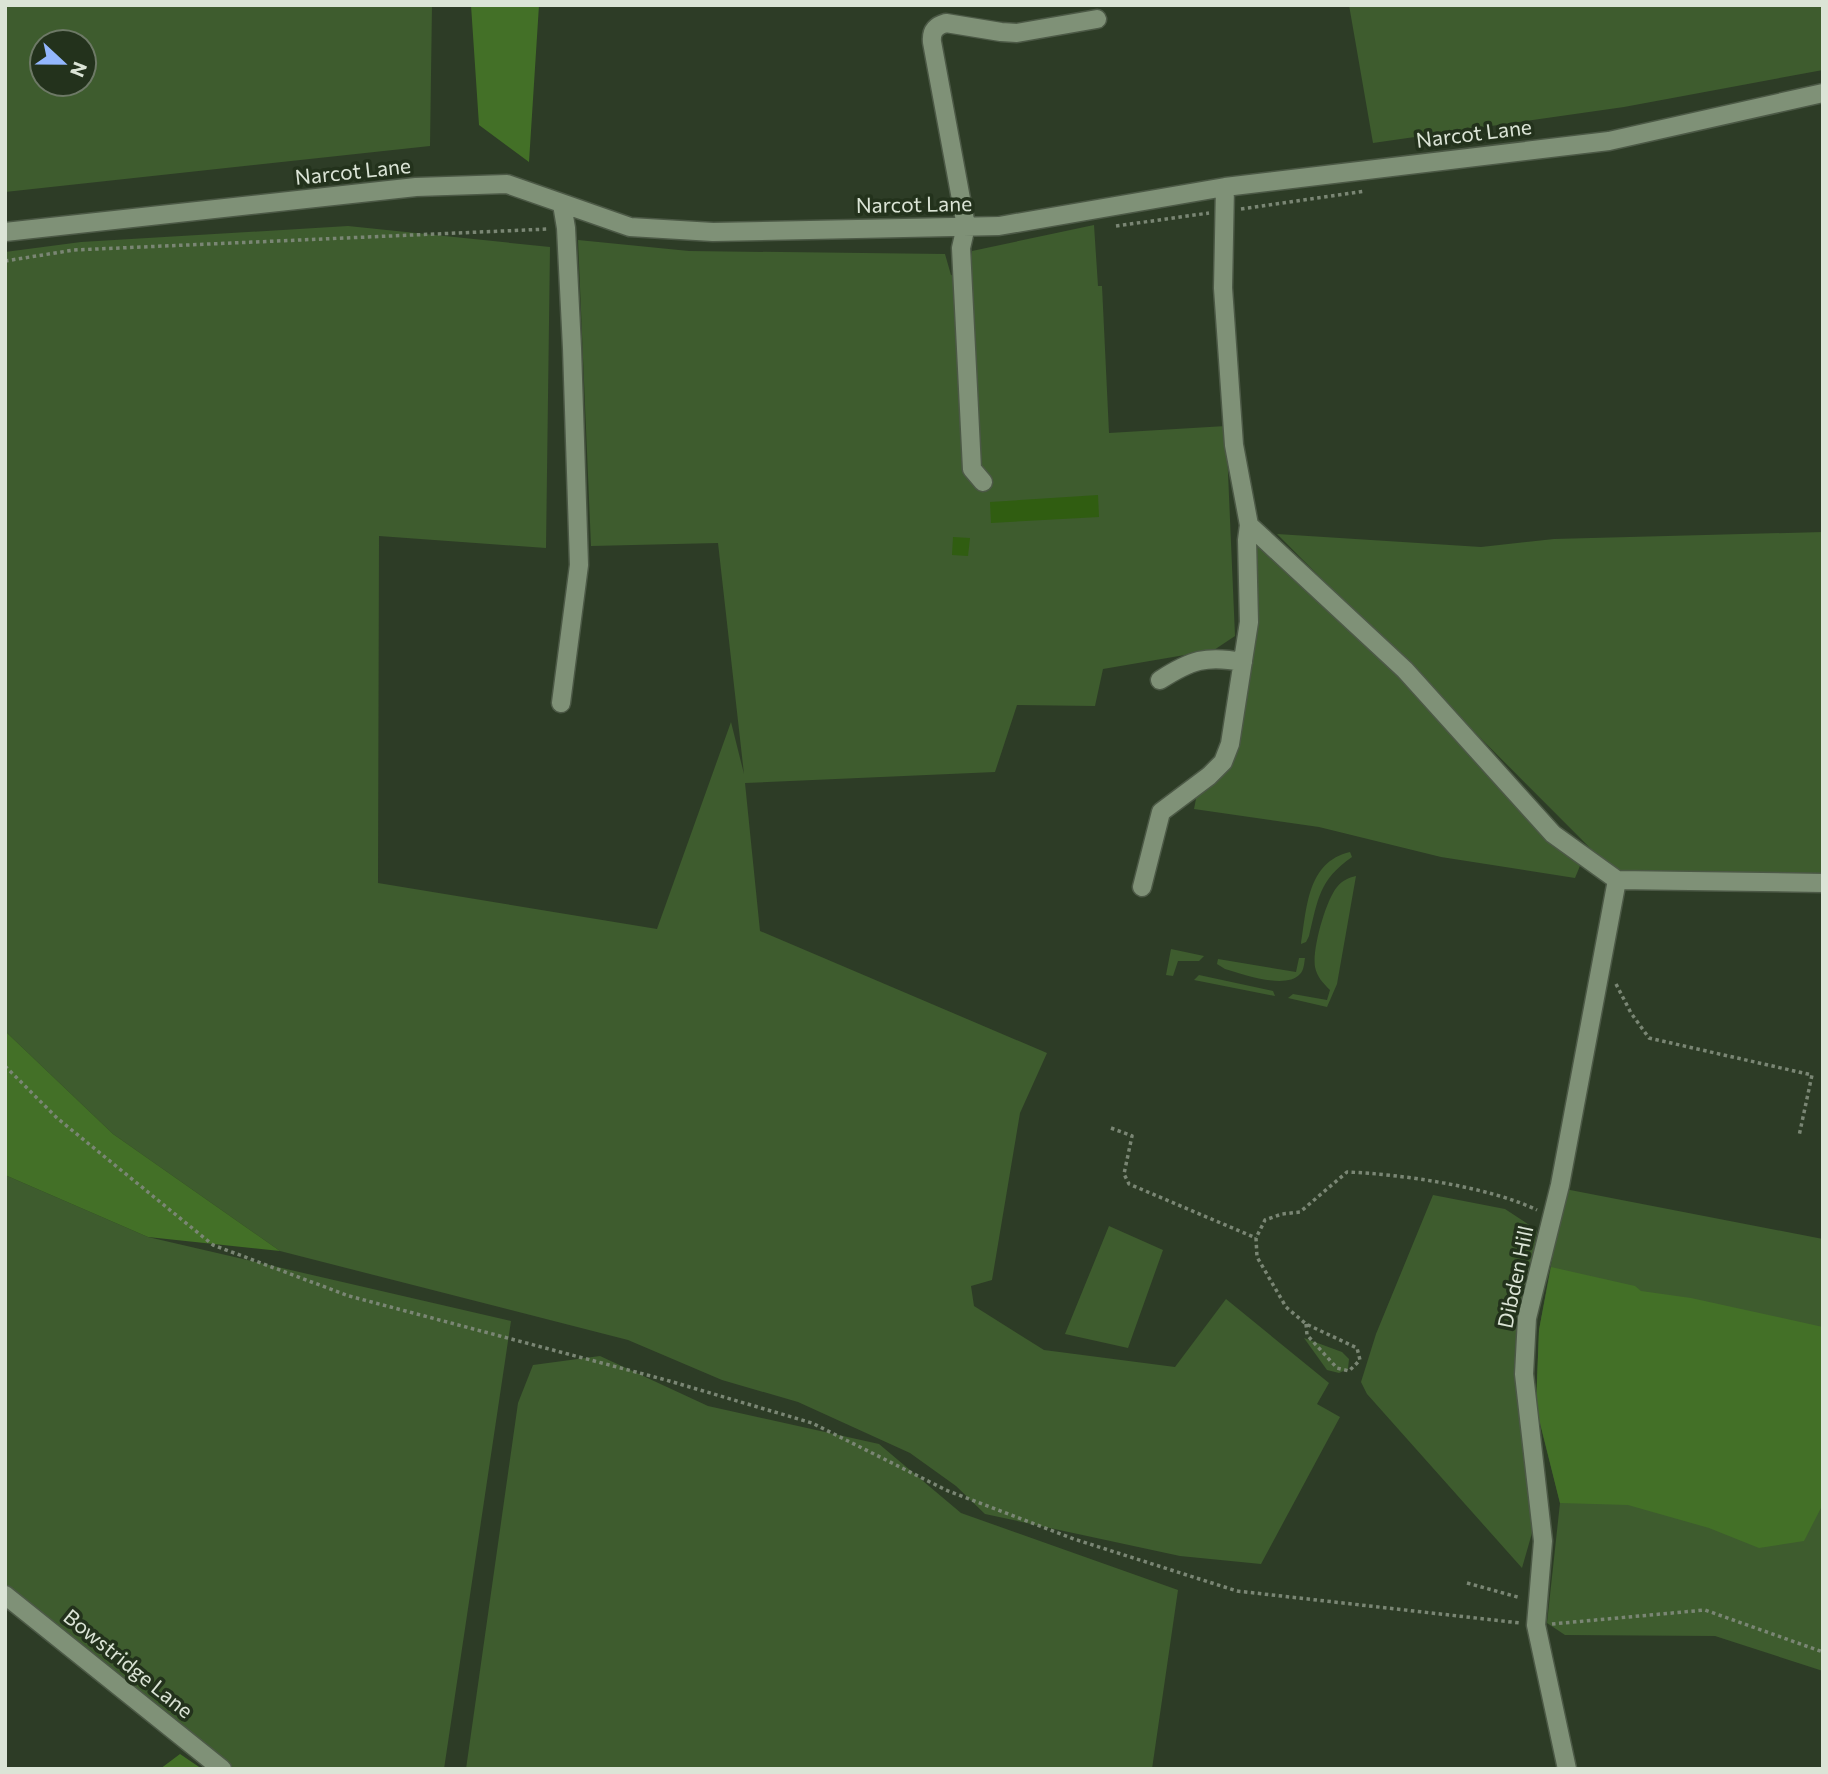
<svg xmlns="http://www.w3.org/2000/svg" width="1828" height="1774" viewBox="0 0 1828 1774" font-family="Commissioner,sans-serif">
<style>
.green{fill:#3e5c2e;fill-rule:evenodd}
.forest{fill:#437027}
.building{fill:#305d11}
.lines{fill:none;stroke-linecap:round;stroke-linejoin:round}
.minor-casing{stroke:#4c5946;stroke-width:21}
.path{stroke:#7a8674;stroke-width:3.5;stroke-dasharray:3.5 3.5;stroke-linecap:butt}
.minor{stroke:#7f9177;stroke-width:18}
.labels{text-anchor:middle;stroke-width:7;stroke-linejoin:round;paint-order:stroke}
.street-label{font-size:21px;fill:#dbe4d6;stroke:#23321c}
</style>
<rect width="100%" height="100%" fill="#2d3c26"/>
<path class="green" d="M 5,5 L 432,5 L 430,146 L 5,192 ZM 42,42 L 84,42 L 84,84 L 42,84 Z
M 1349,5 L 1823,5 L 1823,70 L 1624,107 L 1373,143 Z
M 1094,225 L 1098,286 L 1102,286 L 1109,433 L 1226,426 L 1235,636 L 1214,650 L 1103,669 L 1095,706 L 1017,705 L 995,772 L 745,783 L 760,931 L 1047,1053 L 1020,1113 L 992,1280 L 971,1286 L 974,1306 L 1044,1350 L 1175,1367 L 1226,1299 L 1329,1383 L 1317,1404 L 1340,1417 L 1261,1564 L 1180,1556 L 985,1514 L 956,1486 L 910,1453 L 798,1402 L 722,1380 L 628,1340 L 280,1251 L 113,1134 L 5,1031 L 5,252 L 81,242 L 348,226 L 550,247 L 546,548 L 379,536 L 378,883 L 657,929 L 731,722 L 744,774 L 718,543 L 591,546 L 578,240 L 689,251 L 945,254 L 951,275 L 968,277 L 972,251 Z
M 1823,532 L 1823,874 L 1616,874 L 1277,534 L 1481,547 L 1554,539 Z
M 1253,538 L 1260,539 L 1582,861 L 1575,878 L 1441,857 L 1319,827 L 1194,809 L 1197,794 L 1229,757 Z
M 1350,852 L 1352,857 C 1319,880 1318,899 1309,936 L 1306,942 L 1301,944 C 1307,908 1307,862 1350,852 Z
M 1356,876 L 1337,984 L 1327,1007 L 1288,998 L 1293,994 L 1327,1000 L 1330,990 C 1323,983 1317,977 1315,967 C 1312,949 1326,900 1337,887 C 1343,880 1348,878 1356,876 Z
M 1171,949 L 1204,956 L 1199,961 L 1178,961 L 1173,976 L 1166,975 Z
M 1299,958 L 1305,958 C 1304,964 1304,970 1300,974 C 1286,990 1242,974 1225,969 L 1217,964 L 1218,959 L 1296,972 Z
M 1199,975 L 1273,991 L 1275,996 L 1194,980 Z
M 5,1175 L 148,1237 L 511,1321 L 444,1769 L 222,1769 L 5,1595 Z
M 1565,1189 L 1823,1239 L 1823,1671 L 1715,1636 L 1565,1635 L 1547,1623 L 1560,1503 L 1536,1407 L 1539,1330 Z
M 1433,1195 L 1505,1209 L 1537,1230 L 1521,1330 L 1534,1526 L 1522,1568 L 1367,1394 L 1361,1382 L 1376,1334 Z
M 1109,1226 L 1163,1250 L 1128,1348 L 1065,1334 Z
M 1304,1338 L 1342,1352 L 1349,1359 L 1348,1369 L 1339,1373 L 1327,1370 Z
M 600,1356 L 708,1406 L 879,1444 L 961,1513 L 1178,1590 L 1152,1769 L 466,1769 L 518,1403 L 533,1365 Z"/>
<path class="forest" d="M 471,5 L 539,5 L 529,162 L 479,125 Z
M 5,1031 L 113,1134 L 280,1251 L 148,1237 L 5,1175 Z
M 1551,1267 L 1635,1286 L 1641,1291 L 1691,1298 L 1823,1327 L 1823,1504 L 1804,1541 L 1759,1548 L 1709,1528 L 1628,1505 L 1560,1503 L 1536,1407 L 1539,1330 Z
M 180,1754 L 202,1769 L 160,1769 Z"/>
<path class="building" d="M 1098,495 L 1099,517 L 991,523 L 990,502 Z
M 953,537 L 970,538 L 968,556 L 952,555 Z"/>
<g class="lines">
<defs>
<path id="minor" d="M 1225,187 L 1223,288 L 1234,445 L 1249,525 L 1405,670 L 1553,834 L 1617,880 L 1823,883
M 5,232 L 416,187 L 507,184 L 630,227 L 713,232 L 999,226 L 1225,187 L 1609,141 L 1823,93
M 983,482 L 972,469 L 961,248 L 966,226 L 932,42 C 931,32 935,26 946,23 L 1001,32 L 1017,33 L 1097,19
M 1160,680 C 1191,660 1206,655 1243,662
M 561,703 L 579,565 L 572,348 L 566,228 L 562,204
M 1142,887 L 1161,812 L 1209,776 L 1223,762 L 1230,744 L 1249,622 L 1247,540 L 1249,525
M 5,1595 L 222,1769
M 1567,1769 L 1536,1625 L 1543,1541 L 1524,1374 L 1527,1318 L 1560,1185 L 1617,880"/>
</defs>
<use href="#minor" class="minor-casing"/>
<path class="path" d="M 1241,209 L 1365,191
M 1116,226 L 1209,213
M 5,261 L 74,250 L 548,229
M 1616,984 L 1631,1013 L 1649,1038 L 1812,1075 L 1799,1136
M 5,1066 L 57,1118 L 213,1245 L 349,1296 L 666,1380 L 812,1423 L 946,1490 L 1074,1539 L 1237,1591 L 1520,1623
M 1111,1128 L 1132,1136 L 1124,1174 L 1129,1184 L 1256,1238
M 1306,1324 L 1307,1335 L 1337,1368 L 1349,1371 L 1360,1360 L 1357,1348 L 1306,1324 L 1286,1307 L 1257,1257 L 1256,1238 L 1265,1220 L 1282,1214 L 1300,1212 L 1347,1172 C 1400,1174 1490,1187 1537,1210
M 1467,1583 L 1521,1598
M 1552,1624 L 1705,1610 L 1823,1652"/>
<use href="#minor" class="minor"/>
</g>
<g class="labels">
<g class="street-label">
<text transform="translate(1474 134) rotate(-7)" y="7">Narcot Lane</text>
<text transform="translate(353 172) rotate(-6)" y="7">Narcot Lane</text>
<text transform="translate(914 205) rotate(-1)" y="7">Narcot Lane</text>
<text transform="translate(1516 1277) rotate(-78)" y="7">Dibden Hill</text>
<text transform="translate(128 1664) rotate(39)" y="7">Bowstridge Lane</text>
</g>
</g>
<rect width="1828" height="1774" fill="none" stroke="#dbe4d6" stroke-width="14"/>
<g transform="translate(63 63) rotate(112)"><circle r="33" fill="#23321c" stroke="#6d7966" stroke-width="2"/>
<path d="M0-5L12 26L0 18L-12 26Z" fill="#93b7fd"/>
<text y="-10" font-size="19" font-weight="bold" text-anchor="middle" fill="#dbe4d6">N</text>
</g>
</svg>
